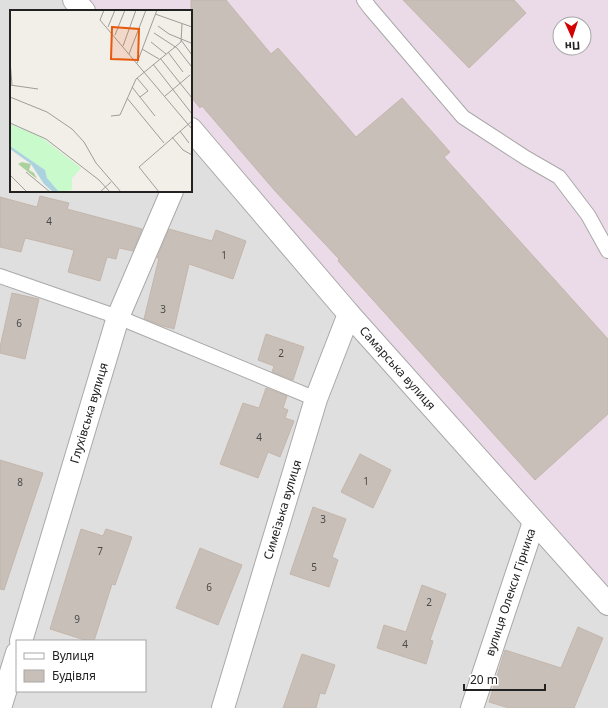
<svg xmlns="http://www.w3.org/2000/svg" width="608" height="708" viewBox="0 0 608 708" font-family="'Noto Sans',sans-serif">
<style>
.residential{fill:#e0dfdf;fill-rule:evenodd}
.industrial{fill:#ebdbe8;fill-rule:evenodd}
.building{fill:#c7bfb8;stroke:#c4b6ab}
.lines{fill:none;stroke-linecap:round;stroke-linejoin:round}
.lane-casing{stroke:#a9a9a9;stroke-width:16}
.street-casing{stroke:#a9a9a9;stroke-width:24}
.lane{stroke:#fff;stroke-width:14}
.street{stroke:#fff;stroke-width:22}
.labels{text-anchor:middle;stroke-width:3;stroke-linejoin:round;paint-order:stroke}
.number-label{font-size:10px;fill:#4b4948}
.street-label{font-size:12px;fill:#222;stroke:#fff}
.inset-road{fill:none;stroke:#9f9d99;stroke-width:1}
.view{fill:#e8590c;fill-opacity:0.15;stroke:#e8590c;stroke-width:2}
.inset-edge{fill:none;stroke:#222;stroke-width:2}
</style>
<rect width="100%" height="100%" fill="#f2efe9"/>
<path class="residential" d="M 0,0 L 85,0 L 94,11 L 11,11 L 11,191 L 191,191 L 191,120 L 608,591 L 608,708 L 0,708 ZM 17,641 L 145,641 L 145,691 L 17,691 Z"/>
<path class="industrial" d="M 85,0 L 608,0 L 608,591 L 191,120 L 191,11 L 94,11 ZM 560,24 L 584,24 L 584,48 L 560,48 Z"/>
<path class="building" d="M 191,0 L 226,0 L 271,54 L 278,48 L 356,137 L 402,98 L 450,152 L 444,157 L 608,339 L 608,414 L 535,480 L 338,261 L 339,259 L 276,192 L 202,106 L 200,108 L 191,97 Z
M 403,0 L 514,0 L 526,13 L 469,68 Z
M 40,196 L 69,203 L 67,209 L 142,229 L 133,251 L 119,248 L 116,259 L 107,257 L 100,281 L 68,272 L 74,250 L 25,238 L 21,252 L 0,247 L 0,197 L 37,207 Z
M 169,229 L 212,241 L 216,230 L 246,241 L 233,279 L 189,264 L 174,329 L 163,326 L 144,319 L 159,258 L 157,258 Z
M 12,293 L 39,299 L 25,359 L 0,353 L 0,347 Z
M 266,334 L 304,347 L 293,380 L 272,372 L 274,366 L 258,360 Z
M 266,388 L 287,396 L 283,408 L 288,410 L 285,418 L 294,421 L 280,457 L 268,452 L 258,478 L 220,464 L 243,403 L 259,408 Z
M 360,454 L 391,470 L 373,508 L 341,492 Z
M 0,460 L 43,473 L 4,590 L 0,589 Z
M 313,507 L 346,519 L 332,557 L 338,560 L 329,587 L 290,574 Z
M 81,529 L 103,536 L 106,529 L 132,537 L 115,585 L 112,584 L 94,641 L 88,641 L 50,629 Z
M 200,548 L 242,565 L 218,625 L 176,608 Z
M 422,585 L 446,594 L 430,640 L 433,641 L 426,664 L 377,648 L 384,625 L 406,632 Z
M 578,627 L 603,638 L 574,708 L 509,708 L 489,702 L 505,650 L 561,668 Z
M 302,654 L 335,665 L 325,694 L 320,693 L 316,708 L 283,708 Z"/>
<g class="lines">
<defs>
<path id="lane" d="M 364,0 L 370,8 L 463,117 L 526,158 L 559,177 L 588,215 L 608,251
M 0,276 L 118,317 L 316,399"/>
<g id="street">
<path d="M 74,0 L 84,11"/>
<path id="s1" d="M 191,129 L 349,314 L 608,604"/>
<path id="s2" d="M 21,641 L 118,317 L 172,191"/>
<path d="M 0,708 L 17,653"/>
<path id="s3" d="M 223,708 L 316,399 L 349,314"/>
<path id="s4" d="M 472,708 L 534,522"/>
</g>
</defs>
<use href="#lane" class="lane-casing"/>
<use href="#street" class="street-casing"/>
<use href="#lane" class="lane"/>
<use href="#street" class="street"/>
</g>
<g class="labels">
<g class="number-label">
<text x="49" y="225">4</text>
<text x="224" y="259">1</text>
<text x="163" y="313">3</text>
<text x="19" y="327">6</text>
<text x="281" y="357">2</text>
<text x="259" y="441">4</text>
<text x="366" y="485">1</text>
<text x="20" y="486">8</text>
<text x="323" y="523">3</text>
<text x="100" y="555">7</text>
<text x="314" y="571">5</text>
<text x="209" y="591">6</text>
<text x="429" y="606">2</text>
<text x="77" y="623">9</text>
<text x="405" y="648">4</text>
</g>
<g class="street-label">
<text dy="4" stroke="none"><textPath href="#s1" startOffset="316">Самарська вулиця</textPath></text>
<text dy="4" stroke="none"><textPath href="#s2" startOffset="238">Глухівська вулиця</textPath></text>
<text dy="4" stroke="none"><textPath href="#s3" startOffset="207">Симеїзька вулиця</textPath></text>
<text dy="4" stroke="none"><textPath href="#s4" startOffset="122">вулиця Олекси Гірника</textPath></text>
</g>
</g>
<g transform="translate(10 10)">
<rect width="182" height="182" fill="#f2efe9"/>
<path d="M 12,152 L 21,154 L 19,160 L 24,163 L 27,169 L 8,154 Z" fill="#add19e"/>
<path d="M 0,114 L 31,127 L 71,158 L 62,168 L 62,180 L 49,182 L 37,168 L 35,160 L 0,136 Z" fill="#c8facc"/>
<path d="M 0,136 L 35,160 L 37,168 L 49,182 L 43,182 L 34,174 L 21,154 L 0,139 Z" fill="#aad3df"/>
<path class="inset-road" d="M 94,0 L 90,10 L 182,119M 145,4 L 182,17M 148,16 L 159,24 L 181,33M 98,17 L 105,0M 144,23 L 167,38 L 181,56M 105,25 L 115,0M 171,30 L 182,45M 141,32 L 156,44M 113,36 L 126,0M 132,39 L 149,49M 158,42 L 173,62M 119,44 L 136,0M 150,48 L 182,88M 0,50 L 2,75M 127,53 L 147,0M 143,54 L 182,104M 127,68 L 138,81 L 130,87M 0,75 L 28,79M 122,77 L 145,106M 155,86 L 180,65M 0,87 L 37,102 L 62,119 L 74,132 L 86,153 L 111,182M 117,88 L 154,133M 101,106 L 110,105 L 126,69 L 171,32 L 172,14M 0,113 L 36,129 L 89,170 L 100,182M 170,121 L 179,133M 162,127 L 173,140 L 182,145M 16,162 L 40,182M 0,165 L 17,182M 90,182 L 101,172M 149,182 L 129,157 L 182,111"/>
<path class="view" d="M 102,17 L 129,19 L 128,50 L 101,49 Z"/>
<rect width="182" height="182" class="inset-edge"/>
</g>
<rect x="16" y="640" width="130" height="52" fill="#ffffff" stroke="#a7a7a7"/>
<rect x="24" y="653" width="20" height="6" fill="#ffffff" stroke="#a7a7a7"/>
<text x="52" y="660" font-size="12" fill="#222222">Вулиця</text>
<rect x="24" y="670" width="20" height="12" fill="#c7bfb8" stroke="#a7a7a7"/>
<text x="52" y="680" font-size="12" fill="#222222">Будівля</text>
<g transform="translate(572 36) rotate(177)"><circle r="19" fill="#ffffff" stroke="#a7a7a7"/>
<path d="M0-3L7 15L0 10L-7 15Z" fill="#d40000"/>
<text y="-6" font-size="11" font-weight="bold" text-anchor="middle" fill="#222222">Пн</text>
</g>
<path d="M464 684v6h81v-6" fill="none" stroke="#222222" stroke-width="2"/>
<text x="470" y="684" font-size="12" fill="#222222" stroke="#ffffff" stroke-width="3" paint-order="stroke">20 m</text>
</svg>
